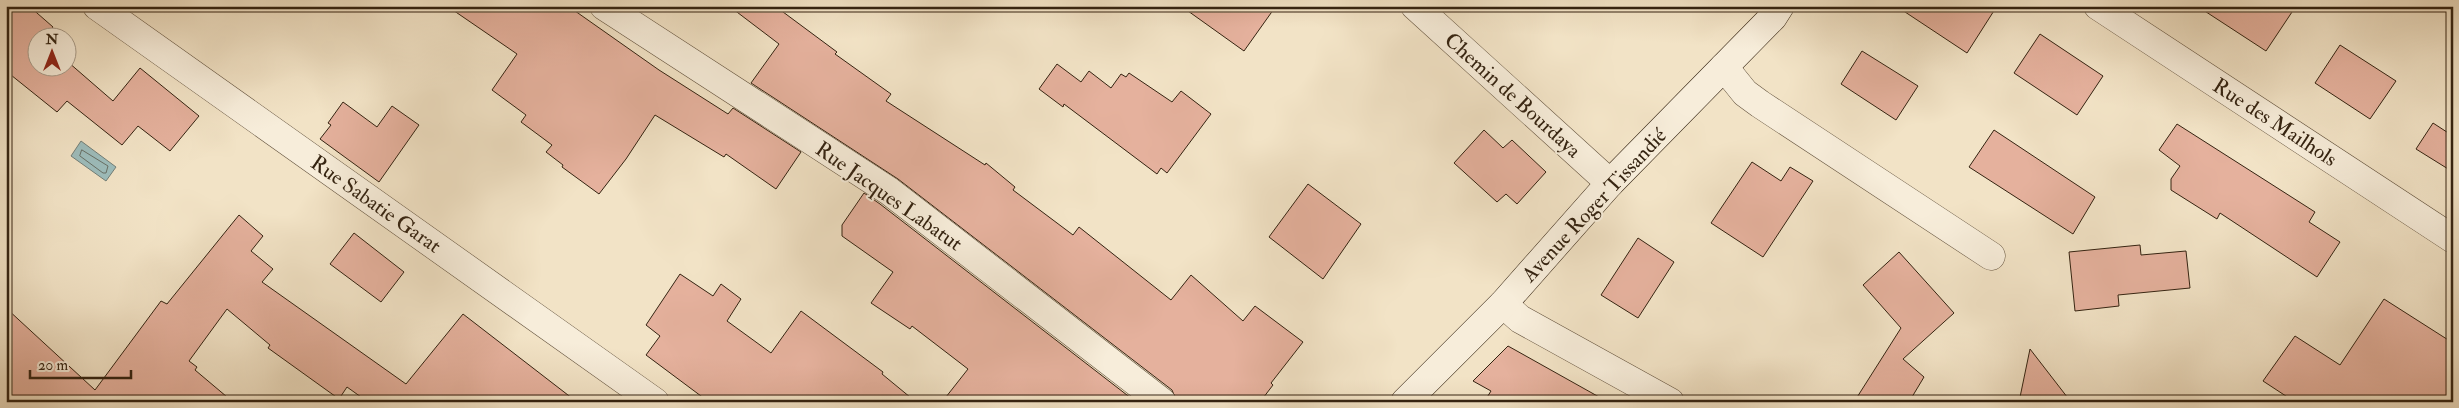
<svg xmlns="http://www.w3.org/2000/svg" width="2459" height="408" viewBox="0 0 2459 408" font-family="'IM FELL Double Pica',serif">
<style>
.water{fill:#9dbdbc;stroke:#737f78}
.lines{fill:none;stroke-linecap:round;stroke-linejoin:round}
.shore{stroke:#687066;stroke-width:1}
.building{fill:#e5b19d;stroke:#342311}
.minor-casing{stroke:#64533e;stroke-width:29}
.secondary-casing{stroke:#342311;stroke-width:29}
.minor{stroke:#f7edda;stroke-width:28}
.secondary{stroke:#f7edda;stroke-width:28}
.labels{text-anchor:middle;stroke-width:4;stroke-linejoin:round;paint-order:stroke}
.street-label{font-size:21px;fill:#342311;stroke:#f7edda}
</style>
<rect width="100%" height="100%" fill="#f2e3c6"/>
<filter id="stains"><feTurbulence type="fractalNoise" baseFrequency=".004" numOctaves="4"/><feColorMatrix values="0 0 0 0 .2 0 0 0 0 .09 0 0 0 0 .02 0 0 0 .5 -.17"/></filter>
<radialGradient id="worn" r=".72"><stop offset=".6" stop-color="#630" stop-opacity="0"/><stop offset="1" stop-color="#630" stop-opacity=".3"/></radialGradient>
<path class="water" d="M 81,141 L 116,167 L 106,181 L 71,156 Z"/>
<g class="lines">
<path class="shore" d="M 82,150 L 108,166 L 106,173 L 103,173 L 80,156 Z"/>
</g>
<path class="building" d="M 6,6 L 29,6 L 53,27 L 44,38 L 38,38 L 38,68 L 68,68 L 68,62 L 113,101 L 140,68 L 199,116 L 170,151 L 138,126 L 122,145 L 67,101 L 57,112 L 6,71 Z
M 447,6 L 568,6 L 659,70 L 728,114 L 733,108 L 801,152 L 776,189 L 726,154 L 724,157 L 655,115 L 626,159 L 599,194 L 562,167 L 563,165 L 546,152 L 552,145 L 521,122 L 526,115 L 492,90 L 517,54 Z
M 729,6 L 775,6 L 837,52 L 835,54 L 891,94 L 886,101 L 985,165 L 986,163 L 1015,187 L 1013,190 L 1073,235 L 1079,227 L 1171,300 L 1191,275 L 1243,321 L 1255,306 L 1303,342 L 1271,383 L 1273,385 L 1260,402 L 1177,402 L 1172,390 L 898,179 L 751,83 L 779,44 Z
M 1181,6 L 1276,6 L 1244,51 Z
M 1896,6 L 1997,6 L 1967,53 Z
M 2197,6 L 2296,6 L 2266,51 Z
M 2040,34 L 2103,76 L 2077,115 L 2014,73 Z
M 2340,45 L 2396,81 L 2370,119 L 2315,83 Z
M 1862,51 L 1918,86 L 1896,120 L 1841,84 Z
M 1057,64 L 1081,82 L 1089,71 L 1111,88 L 1121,74 L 1126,77 L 1129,73 L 1172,102 L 1181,91 L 1211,114 L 1167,173 L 1161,168 L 1157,174 L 1064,104 L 1063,107 L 1039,89 Z
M 343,102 L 377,127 L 392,106 L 419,125 L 379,182 L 320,139 L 331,125 L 328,123 Z
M 2433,123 L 2453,136 L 2453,172 L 2416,149 Z
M 2177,124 L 2315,212 L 2309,222 L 2340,242 L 2317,277 L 2220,213 L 2217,219 L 2171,190 L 2171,179 L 2180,166 L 2159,150 Z
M 1484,130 L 1503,148 L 1512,140 L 1546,172 L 1517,204 L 1506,194 L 1497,202 L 1454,163 Z
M 1994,130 L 2095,197 L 2073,234 L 1969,167 Z
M 1752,162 L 1781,181 L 1790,167 L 1813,181 L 1763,257 L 1711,223 Z
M 1308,184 L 1361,224 L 1323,279 L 1269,237 Z
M 864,193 L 880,204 L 1136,402 L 942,402 L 968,369 L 912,326 L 910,329 L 871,303 L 893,272 L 842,236 L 842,225 Z
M 239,215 L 263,236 L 251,251 L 273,269 L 262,282 L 406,384 L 463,314 L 577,402 L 368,402 L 347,387 L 339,399 L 268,348 L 270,345 L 227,309 L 189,361 L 197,367 L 195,370 L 233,402 L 6,402 L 6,308 L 95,390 L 161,301 L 167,304 Z
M 354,233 L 404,272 L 381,302 L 330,264 Z
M 1638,238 L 1674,262 L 1638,318 L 1601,295 Z
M 2140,245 L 2141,255 L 2186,251 L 2190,288 L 2118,295 L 2119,306 L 2075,311 L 2069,252 Z
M 1899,252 L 1954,313 L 1903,359 L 1924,377 L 1909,402 L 1854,402 L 1901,328 L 1863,285 Z
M 680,274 L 713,296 L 721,284 L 741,299 L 727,321 L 771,353 L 801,311 L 883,372 L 882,374 L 916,402 L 709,402 L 646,355 L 660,336 L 646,325 Z
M 2384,299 L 2453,343 L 2453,402 L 2295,402 L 2263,381 L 2295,336 L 2340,365 Z
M 1508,346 L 1608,402 L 1484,402 L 1491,391 L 1473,381 Z
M 2030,349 L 2071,402 L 2019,402 Z"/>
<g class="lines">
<defs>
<path id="minor" d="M 97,6 L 655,402
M 604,6 L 889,191 L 1162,402
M 1415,6 L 1610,183
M 2098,6 L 2453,239
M 1724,67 L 1745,93 L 1760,104 L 1991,256
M 1503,304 L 1520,319 L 1670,402"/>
<path id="secondary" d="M 1405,402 L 1503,304 L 1610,183 L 1773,17 L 1780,6"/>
</defs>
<use href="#minor" class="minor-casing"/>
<use href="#secondary" class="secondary-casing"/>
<use href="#minor" class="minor"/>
<use href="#secondary" class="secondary"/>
</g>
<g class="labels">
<g class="street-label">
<text transform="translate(1513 95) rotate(42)" y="7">Chemin de Bourdaya</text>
<text transform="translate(2275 122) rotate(33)" y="7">Rue des Mailhols</text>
<text transform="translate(889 196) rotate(35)" y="7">Rue Jacques Labatut</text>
<text transform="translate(376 204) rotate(35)" y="7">Rue Sabatie Garat</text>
<text transform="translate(1594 205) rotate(-47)" y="7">Avenue Roger Tissandié</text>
</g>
</g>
<rect width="2459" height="408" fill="none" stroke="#f2e3c6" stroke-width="25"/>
<rect x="8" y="8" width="2444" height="393" fill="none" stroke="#342311" stroke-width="2.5"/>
<rect x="12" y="12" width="2434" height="383" fill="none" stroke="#342311"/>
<g transform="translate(52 52)"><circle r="24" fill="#f7edda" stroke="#a99c8a"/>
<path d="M0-4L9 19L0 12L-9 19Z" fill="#8f2418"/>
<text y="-8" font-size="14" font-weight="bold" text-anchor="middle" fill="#342311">N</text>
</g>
<path d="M30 370v8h101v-8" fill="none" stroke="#342311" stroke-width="2.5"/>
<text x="38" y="370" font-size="15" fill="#342311" stroke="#f7edda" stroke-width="4" paint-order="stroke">20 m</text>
<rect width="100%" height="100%" filter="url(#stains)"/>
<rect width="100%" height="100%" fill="url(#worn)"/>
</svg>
